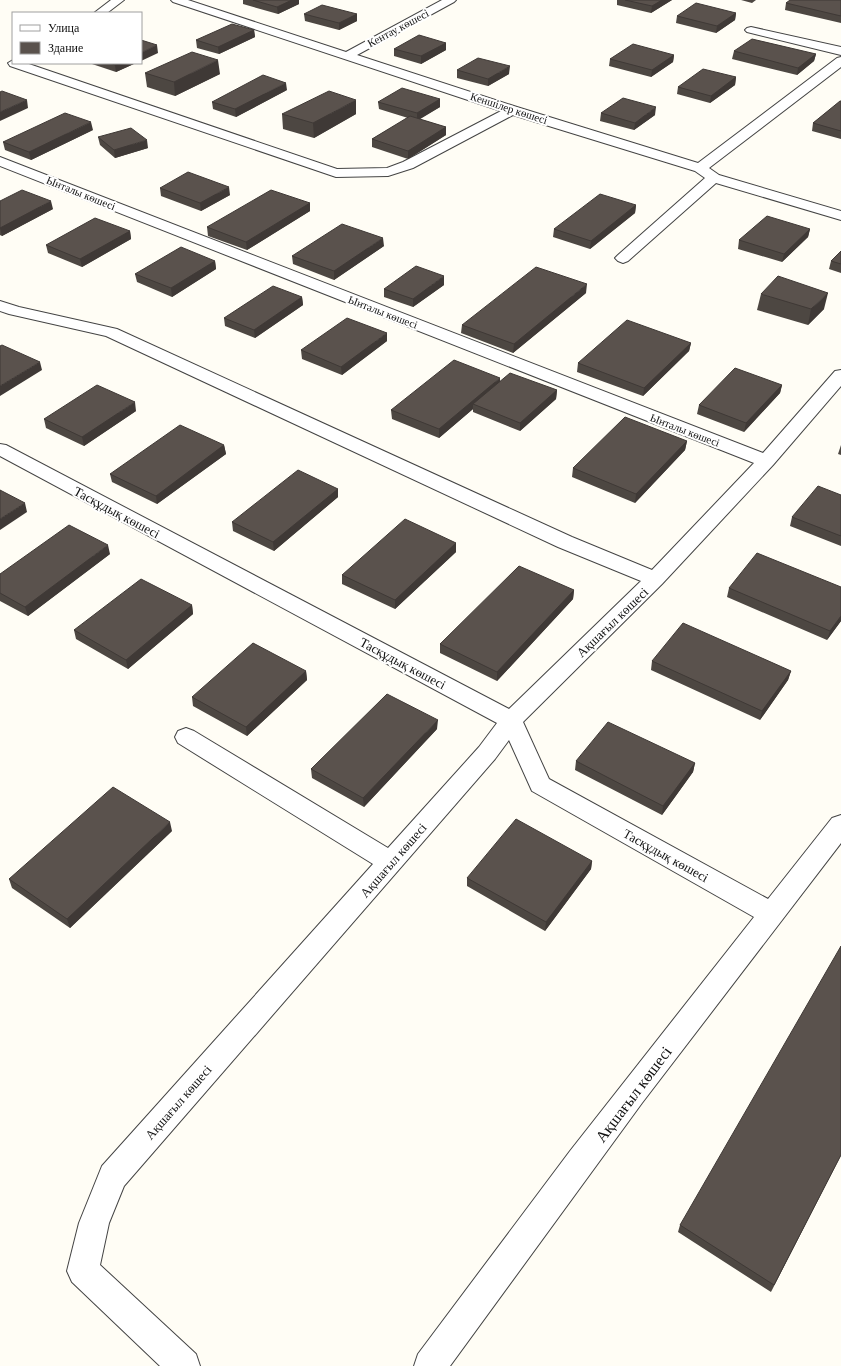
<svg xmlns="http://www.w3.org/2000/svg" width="841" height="1366" viewBox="0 0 841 1366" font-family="'Times New Roman',serif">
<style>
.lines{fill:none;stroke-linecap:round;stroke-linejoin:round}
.minor-casing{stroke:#444;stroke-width:2}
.minor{fill:#fff;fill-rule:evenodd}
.wall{fill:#4d4742}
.shaded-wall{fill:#3f3936}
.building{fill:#5a524d;stroke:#3f3936}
.labels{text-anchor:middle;stroke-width:4;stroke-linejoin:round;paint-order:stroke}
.far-street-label{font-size:11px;fill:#111;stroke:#fff}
.street-label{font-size:13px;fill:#111;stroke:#fff}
.near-street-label{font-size:16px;fill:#111;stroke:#fff}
</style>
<rect width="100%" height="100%" fill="#fffdf5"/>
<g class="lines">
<defs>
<path id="minor" d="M 111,0 L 124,0 L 107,13 L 94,13 Z
M 171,0 L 188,0 L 346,52 L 442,0 L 456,0 L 454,2 L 357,55 L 517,107 L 698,163 L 837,58 L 841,57 L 841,67 L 709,168 L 719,175 L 841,211 L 841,220 L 716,183 L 628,261 L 623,263 L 618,261 L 615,258 L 618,255 L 705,178 L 695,171 L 513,115 L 413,168 L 388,176 L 336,177 L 10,66 L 8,63 L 13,60 L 13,63 L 26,63 L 337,169 L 387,168 L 403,162 L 501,111 L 173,2 Z
M 751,27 L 841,47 L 841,55 L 747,32 L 745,30 L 747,28 Z
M 0,157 L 763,453 L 835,371 L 841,370 L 841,386 L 773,465 L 662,584 L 523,722 L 549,779 L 768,899 L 832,818 L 841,815 L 841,843 L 642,1103 L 450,1366 L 414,1366 L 418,1354 L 570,1151 L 754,917 L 532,791 L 509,740 L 495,759 L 124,1186 L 109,1223 L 100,1265 L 196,1354 L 200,1366 L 160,1366 L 72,1282 L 67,1271 L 79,1223 L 102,1166 L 373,864 L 178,743 L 175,737 L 178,731 L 186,728 L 194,731 L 388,848 L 479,747 L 497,723 L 0,456 L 0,444 L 6,445 L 509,709 L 641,581 L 558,547 L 106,336 L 9,314 L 0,311 L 0,301 L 19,307 L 117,329 L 572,537 L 652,570 L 754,463 L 0,166 Z"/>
</defs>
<use href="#minor" class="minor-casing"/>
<use href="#minor" class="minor"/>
</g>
<path class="wall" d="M 243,0 L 299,0 L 299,4 L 278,14 L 243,4 Z
M 617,0 L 672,0 L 651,13 L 617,5 Z
M 741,0 L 756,0 L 752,3 Z
M 841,0 L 841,23 L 785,10 L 786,3 Z
M 736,13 L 735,20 L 716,33 L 676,23 L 677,16 Z
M 304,14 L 357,14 L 357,21 L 339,30 L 305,21 Z
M 254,30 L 255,37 L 219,54 L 197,48 L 196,40 Z
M 446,43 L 446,50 L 421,64 L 394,56 L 394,49 Z
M 734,51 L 816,54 L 814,61 L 797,75 L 732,59 Z
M 674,55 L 673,62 L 651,77 L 609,66 L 610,59 Z
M 89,63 L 136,63 L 116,72 Z
M 457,70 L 509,74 L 488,86 L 457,78 Z
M 145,73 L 220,74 L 175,96 L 147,87 Z
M 736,77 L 735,85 L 710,103 L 677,94 L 678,87 Z
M 287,90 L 236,117 L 213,109 L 212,102 Z
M 440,99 L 440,107 L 419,119 L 446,127 L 446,135 L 408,159 L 372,147 L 372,139 L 408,118 L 379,109 L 378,102 Z
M 841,101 L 841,139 L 812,131 L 813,123 Z
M 601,113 L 655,115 L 634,130 L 600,121 Z
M 282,114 L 356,114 L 314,138 L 283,129 Z
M 93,130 L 31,160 L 5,150 L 3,142 Z
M 98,137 L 148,148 L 115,158 L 100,145 Z
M 160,188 L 230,195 L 201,211 L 161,196 Z
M 0,201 L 53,209 L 2,236 L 0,235 Z
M 310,203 L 310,211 L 247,250 L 208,236 L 207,227 Z
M 636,205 L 635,213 L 590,249 L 553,237 L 554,229 Z
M 810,229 L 808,237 L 782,262 L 738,249 L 739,240 Z
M 130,231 L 131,239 L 82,267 L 48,253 L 46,245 Z
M 384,246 L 334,280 L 293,264 L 292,256 Z
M 841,251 L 841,273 L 829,269 L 831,261 Z
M 215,261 L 216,269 L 172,297 L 137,282 L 135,274 Z
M 444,285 L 413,307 L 384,297 L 384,289 Z
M 586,293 L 513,353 L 461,333 L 462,325 Z
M 761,294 L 824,309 L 808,325 L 757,310 Z
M 302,297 L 303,305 L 255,338 L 225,326 L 224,318 Z
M 387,341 L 342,375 L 302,359 L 301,350 Z
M 691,343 L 689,351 L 643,396 L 577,372 L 578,363 Z
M 500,381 L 557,390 L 556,399 L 520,431 L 473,412 L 473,409 L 439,438 L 392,419 L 391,410 Z
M 782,385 L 780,393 L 744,432 L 697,414 L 699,405 Z
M 136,411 L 84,446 L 46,428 L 44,419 Z
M 687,441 L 685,450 L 635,503 L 572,477 L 573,468 Z
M 224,445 L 226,454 L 157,504 L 112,482 L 110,474 Z
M 841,445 L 841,455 L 838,454 Z
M 338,489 L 338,497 L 274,551 L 233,531 L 232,522 Z
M 841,495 L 841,546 L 790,526 L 792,517 Z
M 456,543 L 456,552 L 395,609 L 342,584 L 342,575 Z
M 110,554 L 28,616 L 0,601 L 0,574 Z
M 841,587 L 841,621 L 827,640 L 727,597 L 729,588 Z
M 574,590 L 573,599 L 497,681 L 440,653 L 440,644 Z
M 192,605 L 193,614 L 128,669 L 76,639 L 74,630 Z
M 652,661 L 791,671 L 788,680 L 760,720 L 651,670 Z
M 306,671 L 307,680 L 247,736 L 193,706 L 192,697 Z
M 437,729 L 364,807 L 312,778 L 311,769 Z
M 576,761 L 695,763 L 693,772 L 662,815 L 575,770 Z
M 172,831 L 70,928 L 12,888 L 9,879 Z
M 592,861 L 591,869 L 545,931 L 467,886 L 467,878 Z
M 841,1155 L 771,1292 L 678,1232 L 680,1225 Z"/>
<path class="shaded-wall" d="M 292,0 L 299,0 L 299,4 L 278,14 L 277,7 Z
M 662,0 L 672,0 L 651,13 L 652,6 Z
M 736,13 L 735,20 L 716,33 L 717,26 Z
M 357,14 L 357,21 L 339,30 L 339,23 Z
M 254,30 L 255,37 L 219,54 L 218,47 Z
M 446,43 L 446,50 L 421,64 L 421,56 Z
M 157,45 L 158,53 L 141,61 L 141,53 Z
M 816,54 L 814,61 L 797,75 L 798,68 Z
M 674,55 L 673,62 L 651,77 L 652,70 Z
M 218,60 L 220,74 L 175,96 L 174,82 Z
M 119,63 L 136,63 L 116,72 L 115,65 Z
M 510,66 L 509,74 L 488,86 L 488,79 Z
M 736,77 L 735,85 L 710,103 L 711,96 Z
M 286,83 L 287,90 L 236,117 L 235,109 Z
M 440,99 L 440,107 L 417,121 L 417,113 Z
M 27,100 L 28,108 L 0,121 L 0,112 Z
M 356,100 L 356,114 L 314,138 L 313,123 Z
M 656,107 L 655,115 L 634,130 L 635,123 Z
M 91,122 L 93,130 L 31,160 L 29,152 Z
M 446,127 L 446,135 L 408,159 L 408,151 Z
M 147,140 L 148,148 L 115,158 L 114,150 Z
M 229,187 L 230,195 L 201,211 L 200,203 Z
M 51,201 L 53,209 L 2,236 L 0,228 Z
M 310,203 L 310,211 L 247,250 L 246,242 Z
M 636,205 L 635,213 L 590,249 L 591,241 Z
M 810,229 L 808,237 L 782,262 L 784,254 Z
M 130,231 L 131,239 L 82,267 L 80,259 Z
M 383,238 L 384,246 L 334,280 L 334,271 Z
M 215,261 L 216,269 L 172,297 L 171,288 Z
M 444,276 L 444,285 L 413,307 L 413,299 Z
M 587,284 L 586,293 L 513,353 L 514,344 Z
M 828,293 L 824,309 L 808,325 L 811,309 Z
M 302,297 L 303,305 L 255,338 L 254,330 Z
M 387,333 L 387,341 L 342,375 L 341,367 Z
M 691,343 L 689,351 L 643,396 L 644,388 Z
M 40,362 L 42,370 L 0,396 L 0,386 Z
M 500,378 L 500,387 L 473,404 L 473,409 L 439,438 L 439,429 Z
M 782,385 L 780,393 L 744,432 L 746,423 Z
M 557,390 L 556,399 L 520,431 L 520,423 Z
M 135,402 L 136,411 L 84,446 L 82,437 Z
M 687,441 L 685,450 L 635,503 L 636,494 Z
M 224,445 L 226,454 L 157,504 L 156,496 Z
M 338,489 L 338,497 L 274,551 L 273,542 Z
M 25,503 L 27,512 L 0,530 L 0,519 Z
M 456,543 L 456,552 L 395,609 L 395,600 Z
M 108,545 L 110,554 L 28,616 L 25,607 Z
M 574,590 L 573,599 L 497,681 L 497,672 Z
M 192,605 L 193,614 L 128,669 L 126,660 Z
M 841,616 L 841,621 L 827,640 L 830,631 Z
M 306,671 L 307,680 L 247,736 L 246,727 Z
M 791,671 L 788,680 L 760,720 L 762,711 Z
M 438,720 L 437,729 L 364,807 L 363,798 Z
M 695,763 L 693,772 L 662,815 L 663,806 Z
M 170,822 L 172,831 L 70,928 L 67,919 Z
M 592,861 L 591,869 L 545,931 L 546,922 Z"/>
<path class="building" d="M 253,0 L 292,0 L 277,7 Z
M 625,0 L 662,0 L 652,6 Z
M 790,0 L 841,0 L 841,16 L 786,3 Z
M 696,3 L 736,13 L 717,26 L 677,16 Z
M 322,5 L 357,14 L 339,23 L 304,14 Z
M 232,24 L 254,30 L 218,47 L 196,40 Z
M 419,35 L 446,43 L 421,56 L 394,49 Z
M 752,39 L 816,54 L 798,68 L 734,51 Z
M 141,40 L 157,45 L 141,53 Z
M 633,44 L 674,55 L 652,70 L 610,59 Z
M 192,52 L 218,60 L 174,82 L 145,73 Z
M 478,58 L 510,66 L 488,79 L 457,70 Z
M 110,63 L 119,63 L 115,65 Z
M 703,69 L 736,77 L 711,96 L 678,87 Z
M 263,75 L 286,83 L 235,109 L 212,102 Z
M 402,88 L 440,99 L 417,113 L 378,102 Z
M 2,91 L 27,100 L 0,112 L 0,92 Z
M 329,91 L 356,100 L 313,123 L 282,114 Z
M 623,98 L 656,107 L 635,123 L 601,113 Z
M 840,101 L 841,101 L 841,131 L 813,123 Z
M 65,113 L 91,122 L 29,152 L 3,142 Z
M 410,116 L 446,127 L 408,151 L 372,139 Z
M 131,128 L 147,140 L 114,150 L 98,137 Z
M 188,172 L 229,187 L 200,203 L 160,188 Z
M 22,190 L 51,201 L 0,228 L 0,201 Z
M 271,190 L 310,203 L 246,242 L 207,227 Z
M 600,194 L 636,205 L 591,241 L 554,229 Z
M 767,216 L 810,229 L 784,254 L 739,240 Z
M 95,218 L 130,231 L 80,259 L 46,245 Z
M 342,224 L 383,238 L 334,271 L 292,256 Z
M 181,247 L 215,261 L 171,288 L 135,274 Z
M 841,251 L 841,264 L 831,261 Z
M 416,266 L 444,276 L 413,299 L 384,289 Z
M 536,267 L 587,284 L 514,344 L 462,325 Z
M 778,276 L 828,293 L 811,309 L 761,294 Z
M 273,286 L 302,297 L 254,330 L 224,318 Z
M 347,318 L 387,333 L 341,367 L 301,350 Z
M 627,320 L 691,343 L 644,388 L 578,363 Z
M 2,345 L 40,362 L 0,386 L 0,346 Z
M 454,360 L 500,378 L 439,429 L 391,410 Z
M 735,368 L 782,385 L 746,423 L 699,405 Z
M 510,373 L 557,390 L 520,423 L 473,404 Z
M 97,385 L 135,402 L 82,437 L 44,419 Z
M 625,417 L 687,441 L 636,494 L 573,468 Z
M 180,425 L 224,445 L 156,496 L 110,474 Z
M 298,470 L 338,489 L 273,542 L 232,522 Z
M 818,486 L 841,495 L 841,536 L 792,517 Z
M 0,490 L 25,503 L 0,519 Z
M 405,519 L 456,543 L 395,600 L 342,575 Z
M 69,525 L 108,545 L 25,607 L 0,593 L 0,574 Z
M 757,553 L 841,587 L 841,616 L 830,631 L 729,588 Z
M 519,566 L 574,590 L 497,672 L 440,644 Z
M 141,579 L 192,605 L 126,660 L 74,630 Z
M 683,623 L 791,671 L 762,711 L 652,661 Z
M 253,643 L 306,671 L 246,727 L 192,697 Z
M 387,694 L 438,720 L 363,798 L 311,769 Z
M 608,722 L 695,763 L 663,806 L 576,761 Z
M 113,787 L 170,822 L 67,919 L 9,879 Z
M 516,819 L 592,861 L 546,922 L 467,878 Z
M 841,946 L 841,1155 L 774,1285 L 680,1225 Z"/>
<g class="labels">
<g class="far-street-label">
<text transform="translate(398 28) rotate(-28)" y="4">Кентау көшесі</text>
<text transform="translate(509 108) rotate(18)" y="4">Кеншілер көшесі</text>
<text transform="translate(81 193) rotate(22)" y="4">Ынталы көшесі</text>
<text transform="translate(383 312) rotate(21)" y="4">Ынталы көшесі</text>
<text transform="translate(685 430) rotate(21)" y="4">Ынталы көшесі</text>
</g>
<g class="street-label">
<text transform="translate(117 512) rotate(28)" y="5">Тасқұдық көшесі</text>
<text transform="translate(612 622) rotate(-44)" y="5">Ақшағыл көшесі</text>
<text transform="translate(403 663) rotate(28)" y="5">Тасқұдық көшесі</text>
<text transform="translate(666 855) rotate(29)" y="5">Тасқұдық көшесі</text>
<text transform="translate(393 860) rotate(-49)" y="5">Ақшағыл көшесі</text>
<text transform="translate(178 1102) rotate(-49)" y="5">Ақшағыл көшесі</text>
</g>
<g class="near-street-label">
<text transform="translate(633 1094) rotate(-53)" y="6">Ақшағыл көшесі</text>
</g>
</g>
<rect x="12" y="12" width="130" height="52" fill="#ffffff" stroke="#a0a0a0"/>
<rect x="20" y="25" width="20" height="6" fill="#ffffff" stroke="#a0a0a0"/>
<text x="48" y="32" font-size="12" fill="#111111">Улица</text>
<rect x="20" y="42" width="20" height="12" fill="#5a524d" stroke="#a0a0a0"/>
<text x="48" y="52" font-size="12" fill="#111111">Здание</text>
</svg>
